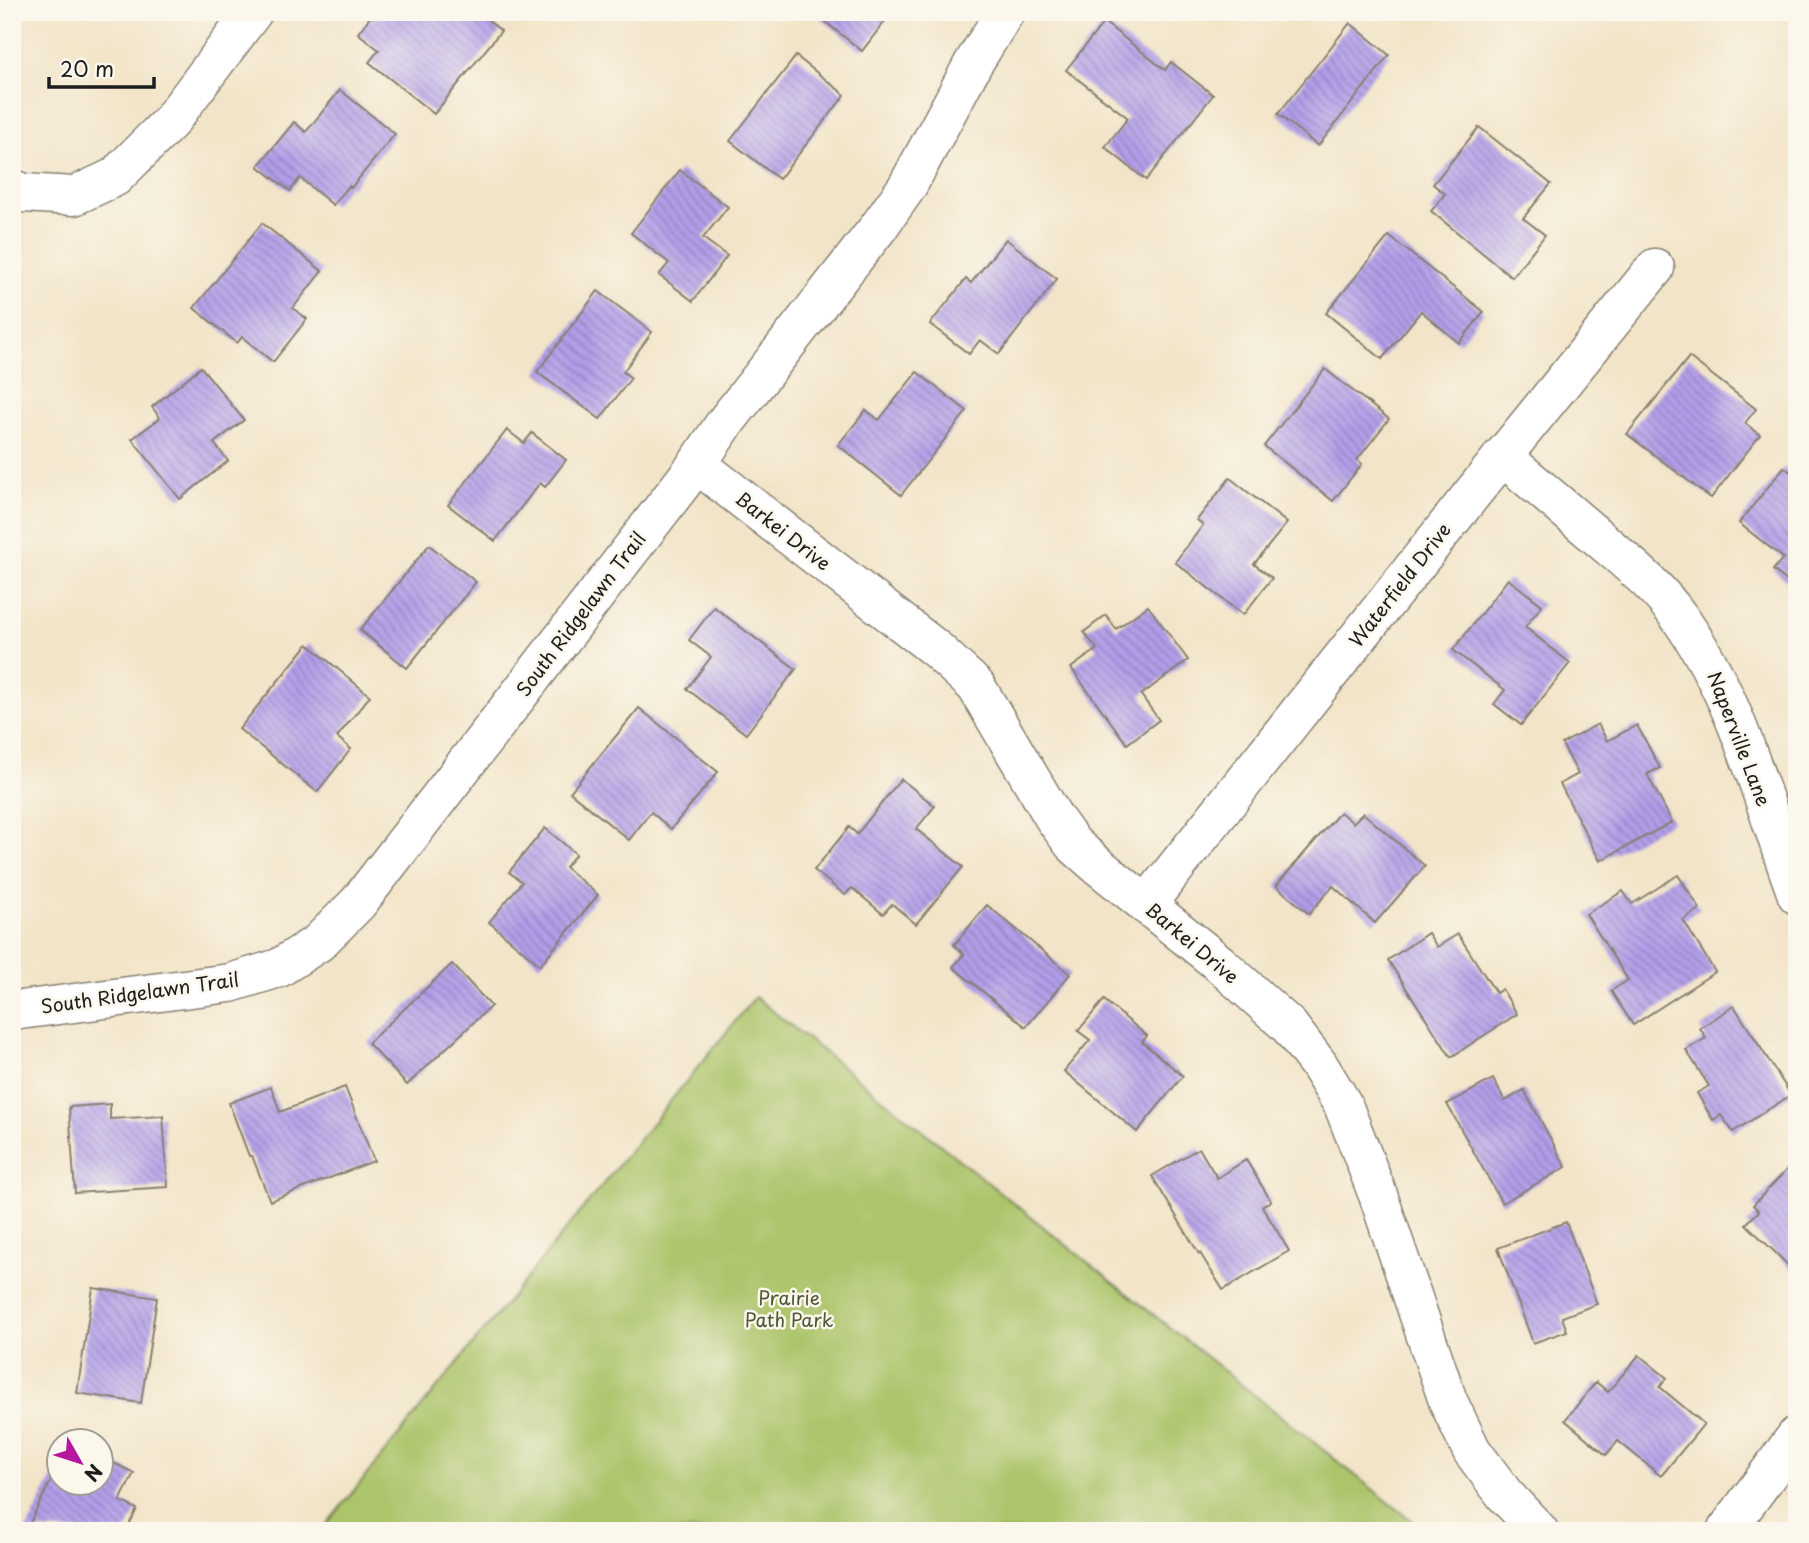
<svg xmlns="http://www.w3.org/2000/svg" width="1809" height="1543" font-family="'Playpen Sans',sans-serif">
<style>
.green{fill:#acc46a;stroke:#647043;stroke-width:2}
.building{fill:url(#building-back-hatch)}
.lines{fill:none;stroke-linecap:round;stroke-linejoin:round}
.street-casing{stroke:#878072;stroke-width:41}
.street{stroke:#fff;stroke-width:38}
.labels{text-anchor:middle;stroke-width:5;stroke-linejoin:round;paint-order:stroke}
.street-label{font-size:19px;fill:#1c1c1c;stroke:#fbf7ec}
.park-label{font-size:19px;fill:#4e5737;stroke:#fbf7ec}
</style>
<defs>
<pattern id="building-back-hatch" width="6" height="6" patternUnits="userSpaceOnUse" patternTransform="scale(1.75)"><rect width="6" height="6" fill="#b29ee9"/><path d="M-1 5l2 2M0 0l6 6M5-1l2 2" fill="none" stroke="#9080bc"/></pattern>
</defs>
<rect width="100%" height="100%" fill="#fbf7ec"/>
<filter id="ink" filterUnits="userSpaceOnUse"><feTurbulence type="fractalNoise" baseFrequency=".0143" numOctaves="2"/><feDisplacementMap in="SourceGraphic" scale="14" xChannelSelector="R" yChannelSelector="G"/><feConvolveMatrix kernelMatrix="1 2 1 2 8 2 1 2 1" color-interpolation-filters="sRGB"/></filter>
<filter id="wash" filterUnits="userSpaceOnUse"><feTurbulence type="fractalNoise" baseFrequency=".00686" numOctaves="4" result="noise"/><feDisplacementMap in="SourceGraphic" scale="28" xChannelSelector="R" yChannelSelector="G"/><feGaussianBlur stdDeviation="1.57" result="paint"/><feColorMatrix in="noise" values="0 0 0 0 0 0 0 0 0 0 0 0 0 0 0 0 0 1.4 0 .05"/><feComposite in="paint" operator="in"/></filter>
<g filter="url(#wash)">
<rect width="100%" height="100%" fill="#f2e4c8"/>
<polygon class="green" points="755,997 1425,1531 321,1531"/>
<g id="blocks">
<g class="building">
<polygon points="374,12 478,12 501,31 434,114 369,62 379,50 358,33"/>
<polygon points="813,12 892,12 862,51"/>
<polygon points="1104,22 1165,70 1171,62 1213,95 1146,180 1105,147 1128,118 1066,70"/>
<polygon points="1350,23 1389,55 1318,146 1278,114"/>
<polygon points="796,56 845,95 779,179 730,141"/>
<polygon points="340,90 395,134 351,188 349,186 333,205 300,178 290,191 258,166 294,122 306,132"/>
<polygon points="1479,127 1551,184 1523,218 1545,235 1512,277 1431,211 1445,194 1433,184"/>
<polygon points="680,170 728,207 703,238 727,256 693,301 659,275 669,263 631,233"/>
<polygon points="262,223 322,271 293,308 307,319 273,362 242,337 237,343 194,308"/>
<polygon points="1389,236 1484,312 1459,343 1421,311 1382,359 1326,313"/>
<polygon points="1006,239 1057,279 999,354 980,340 969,354 930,324 966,279 971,283"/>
<polygon points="598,291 652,332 623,372 631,378 600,419 537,372"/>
<polygon points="1689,357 1756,409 1745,423 1760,435 1711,498 1627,434"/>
<polygon points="201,367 244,420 214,443 228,461 180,499 132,439 160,418 152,407"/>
<polygon points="1325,369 1389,419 1357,460 1362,464 1333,501 1264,446"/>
<polygon points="917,372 967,411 901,495 838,445 866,410 879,420"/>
<polygon points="507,430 524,443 532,433 566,460 545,487 540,483 495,541 448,505"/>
<polygon points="1784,467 1797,477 1797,589 1773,570 1783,558 1739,523"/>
<polygon points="1230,478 1287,523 1254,564 1272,578 1243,615 1175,562 1203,525 1197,520"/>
<polygon points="429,545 476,582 407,668 360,630"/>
<polygon points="1508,579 1542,605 1525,627 1570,663 1521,725 1494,704 1505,690 1453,650"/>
<polygon points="1148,606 1188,660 1141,695 1159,720 1127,744 1071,668 1097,649 1084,632 1106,615 1116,629"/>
<polygon points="714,607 796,669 746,734 687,689 711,657 689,640"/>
<polygon points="308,644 370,696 337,737 351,749 317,792 239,729"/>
<polygon points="639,708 718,772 671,829 651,812 629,840 570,792"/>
<polygon points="1598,724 1607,741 1637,725 1660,768 1647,774 1672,822 1600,861 1560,784 1578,774 1562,744"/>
<polygon points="901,779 935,806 916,829 963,867 916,924 892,904 883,914 852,888 845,895 814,870 849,827 857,834"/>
<polygon points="1340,812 1353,823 1363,813 1425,866 1375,923 1333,886 1309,914 1276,886"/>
<polygon points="545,828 576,854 565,867 598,895 540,965 489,922 522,882 509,872"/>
<polygon points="1678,875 1700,909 1683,920 1715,972 1633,1025 1611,991 1628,980 1586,914 1623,891 1632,904"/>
<polygon points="987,905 1070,974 1026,1027 953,967 964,954 954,945"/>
<polygon points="1428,933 1437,947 1458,934 1496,993 1502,989 1517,1014 1451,1057 1388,960"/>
<polygon points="452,964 491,1006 407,1085 368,1043"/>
<polygon points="1104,1000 1147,1036 1142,1042 1183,1076 1137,1132 1064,1071 1090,1040 1078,1031"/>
<polygon points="1734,1006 1791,1095 1733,1132 1721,1115 1713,1120 1697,1093 1709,1086 1686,1050 1706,1038 1700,1028"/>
<polygon points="1493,1079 1505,1101 1524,1090 1566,1167 1502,1203 1447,1104"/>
<polygon points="271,1087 280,1112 345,1087 374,1161 270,1201 252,1156 249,1156 229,1103"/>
<polygon points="110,1104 110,1119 163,1116 168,1187 75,1193 69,1107"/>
<polygon points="1199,1148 1217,1178 1246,1160 1271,1201 1262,1206 1289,1251 1223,1290 1200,1253 1199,1254 1152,1176"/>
<polygon points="1797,1159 1797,1264 1792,1269 1746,1224 1759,1211 1753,1205"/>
<polygon points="1566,1222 1597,1304 1562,1317 1567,1331 1533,1343 1498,1248"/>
<polygon points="93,1288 157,1298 141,1403 77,1393"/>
<polygon points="1639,1355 1667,1378 1660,1387 1704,1424 1661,1476 1618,1441 1606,1455 1565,1420 1596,1382 1608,1392"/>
<polygon points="102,1457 134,1473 120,1501 137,1509 126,1531 26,1531 60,1462 60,1484 102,1484"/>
</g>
</g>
</g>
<g filter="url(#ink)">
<use href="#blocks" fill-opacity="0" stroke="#878072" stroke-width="2"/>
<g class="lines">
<defs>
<g id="street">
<polyline points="12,188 23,193 74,196 115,177 170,122 253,12"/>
<path d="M1502 456C1535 484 1567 511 1600 539 1628 563 1657 586 1679 617 1739 700 1762 801 1797 895"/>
<polyline points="697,464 936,649 976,686 1054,818 1073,844 1097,865 1220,964 1289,1026 1318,1064 1343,1105 1378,1195 1448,1401 1472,1451 1505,1495 1539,1531"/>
<polyline points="1146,905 1472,494 1655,268"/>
<polyline points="12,1011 230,983 279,968 318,943 358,903 697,464 725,423 878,228 907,187 973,64 1005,12"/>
<polyline points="1726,1531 1797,1435"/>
</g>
</defs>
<use href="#street" class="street-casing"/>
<use href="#street" class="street"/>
</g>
</g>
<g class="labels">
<g class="street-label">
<text transform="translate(783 531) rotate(38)" y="7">Barkei Drive</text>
<text transform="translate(1400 585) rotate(-52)" y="7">Waterfield Drive</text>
<text transform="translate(581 614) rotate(-53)" y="7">South Ridgelawn Trail</text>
<text transform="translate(1739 739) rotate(69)" y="7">Naperville Lane</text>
<text transform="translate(1192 943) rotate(40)" y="7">Barkei Drive</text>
<text transform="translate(140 993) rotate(-8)" y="7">South Ridgelawn Trail</text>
</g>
<g class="park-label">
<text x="789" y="1305">Prairie<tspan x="789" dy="22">Path Park</tspan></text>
</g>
</g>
<rect width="1809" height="1543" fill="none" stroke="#fbf7ec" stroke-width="42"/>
<g transform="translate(80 1462) rotate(129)"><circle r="33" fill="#fbf7ec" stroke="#a29f99" stroke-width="2"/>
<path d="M0-5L12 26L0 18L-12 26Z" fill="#b5179e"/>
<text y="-10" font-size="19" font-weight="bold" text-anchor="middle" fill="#1c1c1c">N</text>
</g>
<path d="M49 77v10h105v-10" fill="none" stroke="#1c1c1c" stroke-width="3.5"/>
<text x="60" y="77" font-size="21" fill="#1c1c1c" stroke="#fbf7ec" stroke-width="5" paint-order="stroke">20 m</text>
</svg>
